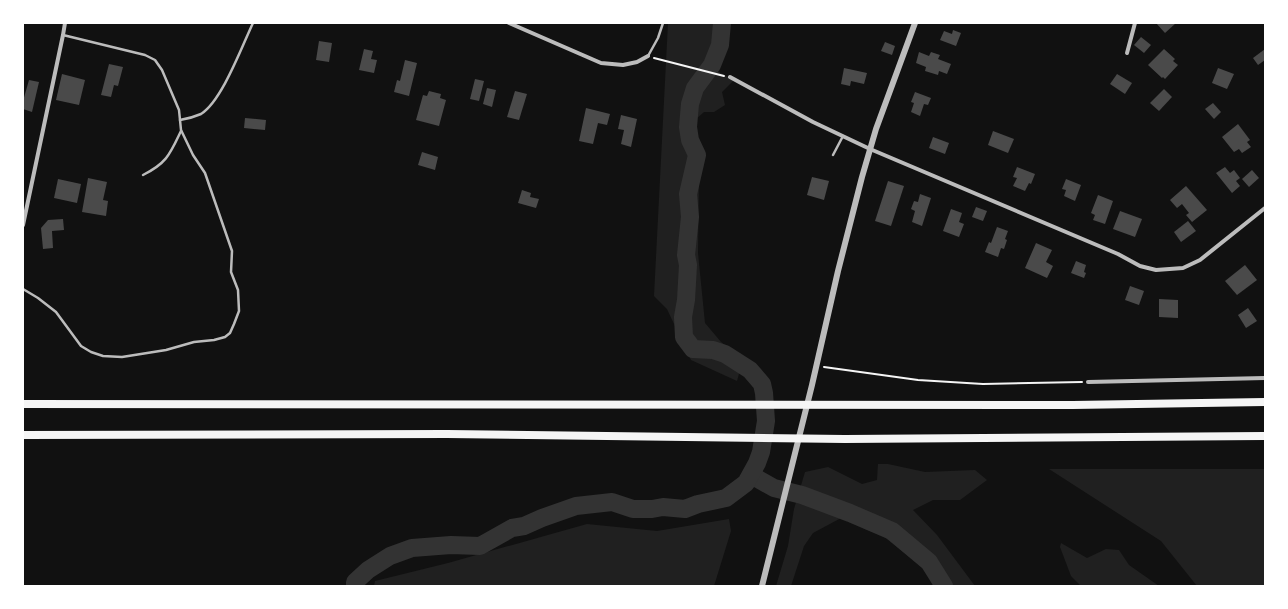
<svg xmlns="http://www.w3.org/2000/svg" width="1288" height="609" font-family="'Sofia Sans Condensed',sans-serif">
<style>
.green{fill:#202020}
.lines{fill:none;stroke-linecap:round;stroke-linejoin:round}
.river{stroke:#333;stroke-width:18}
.building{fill:#4a4a4a}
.path{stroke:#f5f5f5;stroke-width:2}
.service{stroke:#bcbcbc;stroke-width:2.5}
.minor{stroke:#bcbcbc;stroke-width:4}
.tertiary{stroke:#bcbcbc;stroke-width:6}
.trunk{stroke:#f5f5f5;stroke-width:8}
</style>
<rect width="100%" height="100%" fill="#111"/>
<g class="green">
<polygon points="668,23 725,23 717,71 734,80 722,92 725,105 714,112 704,112 696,119 699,176 698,253 705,323 721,342 743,359 737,381 691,360 667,309 654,296"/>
<polygon points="878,464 888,464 925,472 975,470 987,480 960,500 933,500 913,510 937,535 975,586 933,586 927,572 917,563 883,536 865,529 853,522 841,518 813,533 804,546 791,586 776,586 788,546 794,509 805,472 828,467 862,484 877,480"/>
<polygon points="1049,469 1265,469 1265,586 1197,586 1161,541"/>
<polygon points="729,519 731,531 714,586 374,586 375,581 448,563 587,524 657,531"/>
<polygon points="1061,543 1087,558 1106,549 1119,550 1129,565 1159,586 1081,586 1071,576 1060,547"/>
</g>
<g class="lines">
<g class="river">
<polyline points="751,475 774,488 802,495 850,513 892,531 929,562 944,586"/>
<polyline points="355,586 355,582 368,570 390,556 412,548 451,545 480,546 512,528 524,526 542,518 576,506 612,502 633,509 652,509 663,507 685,509 698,504 726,498 746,483 757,463 761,452 766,421 764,393 762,384 750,370 725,354 713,350 693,349 684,337 683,317 686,300 688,265 686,255 690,217 688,194 697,155 690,140 688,127 690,104 695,88 712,65 720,45 722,23"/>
</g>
</g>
<g class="building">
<polygon points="1156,23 1176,23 1165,33"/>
<polygon points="953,30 961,33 956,46 940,40 944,31 952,34"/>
<polygon points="1141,37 1151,45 1144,53 1134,45"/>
<polygon points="319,41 332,43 329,62 316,60"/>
<polygon points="885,42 895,46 892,55 881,51"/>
<polygon points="364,49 373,51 371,59 377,60 374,73 359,70"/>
<polygon points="1164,49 1175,59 1173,61 1178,65 1165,79 1163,77 1162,78 1148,65"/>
<polygon points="1265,49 1265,60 1258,65 1253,58"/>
<polygon points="919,52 929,56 931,52 940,55 938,59 951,64 947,74 939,71 938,75 925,71 926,67 916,63"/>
<polygon points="405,60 417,63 409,96 394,92 397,80 400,81"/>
<polygon points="109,64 123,67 118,86 114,85 111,97 101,95"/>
<polygon points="844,68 867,73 864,84 851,81 850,86 841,84"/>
<polygon points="1218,68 1234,74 1227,89 1212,83"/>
<polygon points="62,74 85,80 79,105 56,100"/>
<polygon points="1117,74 1132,83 1125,94 1110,84"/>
<polygon points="475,79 484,81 479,101 470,99"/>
<polygon points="29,80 39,82 32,112 23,109 23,101"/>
<polygon points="487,88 496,90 492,107 483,104"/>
<polygon points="1164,89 1172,97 1159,111 1150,103"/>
<polygon points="429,91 441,94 440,98 446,100 439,126 416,120 423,95 427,96"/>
<polygon points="515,91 527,94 519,120 507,117"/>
<polygon points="915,92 931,98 928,105 924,104 920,116 911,112 914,103 911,102"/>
<polygon points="1213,103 1221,112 1214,119 1205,109"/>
<polygon points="586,108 610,114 607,125 598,123 593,144 579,141"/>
<polygon points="621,115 637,119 631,147 621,144 624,130 618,129"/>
<polygon points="245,118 266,120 265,130 244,128"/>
<polygon points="1238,124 1250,140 1247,142 1251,147 1242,153 1239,149 1234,152 1222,137"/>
<polygon points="993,131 1014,139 1008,153 988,145"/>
<polygon points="933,137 949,143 945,154 929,148"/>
<polygon points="422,152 438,157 435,170 418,165"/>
<polygon points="1017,167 1035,174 1031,184 1029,183 1025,191 1013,186 1017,178 1013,177"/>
<polygon points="1225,167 1230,173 1234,170 1240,178 1236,181 1240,186 1232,193 1216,173"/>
<polygon points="1252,170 1259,178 1249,187 1242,179"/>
<polygon points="812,177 829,181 824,200 807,195"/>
<polygon points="88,178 107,182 103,200 108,201 106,216 82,212"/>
<polygon points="58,179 81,184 77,203 54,198"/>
<polygon points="1066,179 1081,185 1075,201 1064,196 1066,190 1062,189"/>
<polygon points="888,181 904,186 891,226 875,221"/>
<polygon points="1186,186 1207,210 1192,222 1186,215 1189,213 1182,204 1177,208 1170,200"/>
<polygon points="522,190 531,193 530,197 539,199 536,208 518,203"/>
<polygon points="920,194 931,198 922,226 912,222 915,211 911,209 914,201 918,202"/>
<polygon points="1098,195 1113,201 1105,224 1093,220 1095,215 1091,213"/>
<polygon points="976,207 987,211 983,221 972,217"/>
<polygon points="951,209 962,213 959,222 964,224 959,237 943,231"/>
<polygon points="1120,211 1142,219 1135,237 1113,229"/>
<polygon points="63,219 64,230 52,231 53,248 43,249 41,228 48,220"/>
<polygon points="1188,221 1196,231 1181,242 1174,232"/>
<polygon points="997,227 1008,231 1005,239 1007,240 1004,249 1001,248 998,257 985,252 989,242 991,243"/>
<polygon points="1036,243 1052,250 1046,262 1053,266 1047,278 1025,268"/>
<polygon points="1076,261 1086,265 1084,272 1086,273 1084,278 1071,273"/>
<polygon points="1245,265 1257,280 1237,295 1225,281"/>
<polygon points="1130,286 1144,291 1139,305 1125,300"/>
<polygon points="1159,299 1178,300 1178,318 1159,317"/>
<polygon points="1248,308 1257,321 1246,328 1238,315"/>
</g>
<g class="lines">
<g class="path">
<polyline points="654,58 724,76"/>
<polyline points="824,367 918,380 983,384 1082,382"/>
</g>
<g class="service">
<polyline points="648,56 658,38 663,23"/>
<path d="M180 120C187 119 194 117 201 114 222 101 242 46 253 23"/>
<polyline points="833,155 843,136"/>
<path d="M143 175C167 163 170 154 181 131"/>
<polyline points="23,289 38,298 56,312 81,346 91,352 103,356 122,357 166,350 194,342 214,340 225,337 230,333 234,324 239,311 238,290 231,272 232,251 205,173 193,155 181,130 179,110 162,70 155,60 145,55 63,35"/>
</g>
<g class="minor">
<polyline points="509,23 601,63 623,65 637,62 648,56"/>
<polyline points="1127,53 1135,23"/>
<polyline points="730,77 813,122 870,149 1118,254 1140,266 1156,270 1183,268 1200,260 1265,208"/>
<polyline points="23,225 63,35 65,23"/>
<polyline points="1088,382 1265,378"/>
</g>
<polyline class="tertiary" points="762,586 812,385 838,271 862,177 876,129 915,23"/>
<g class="trunk">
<polyline points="23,404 1073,405 1265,402"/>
<polyline points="23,435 447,434 845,439 1265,436"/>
</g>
</g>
<rect width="1288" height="609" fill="none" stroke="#ffffff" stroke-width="48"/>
</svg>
